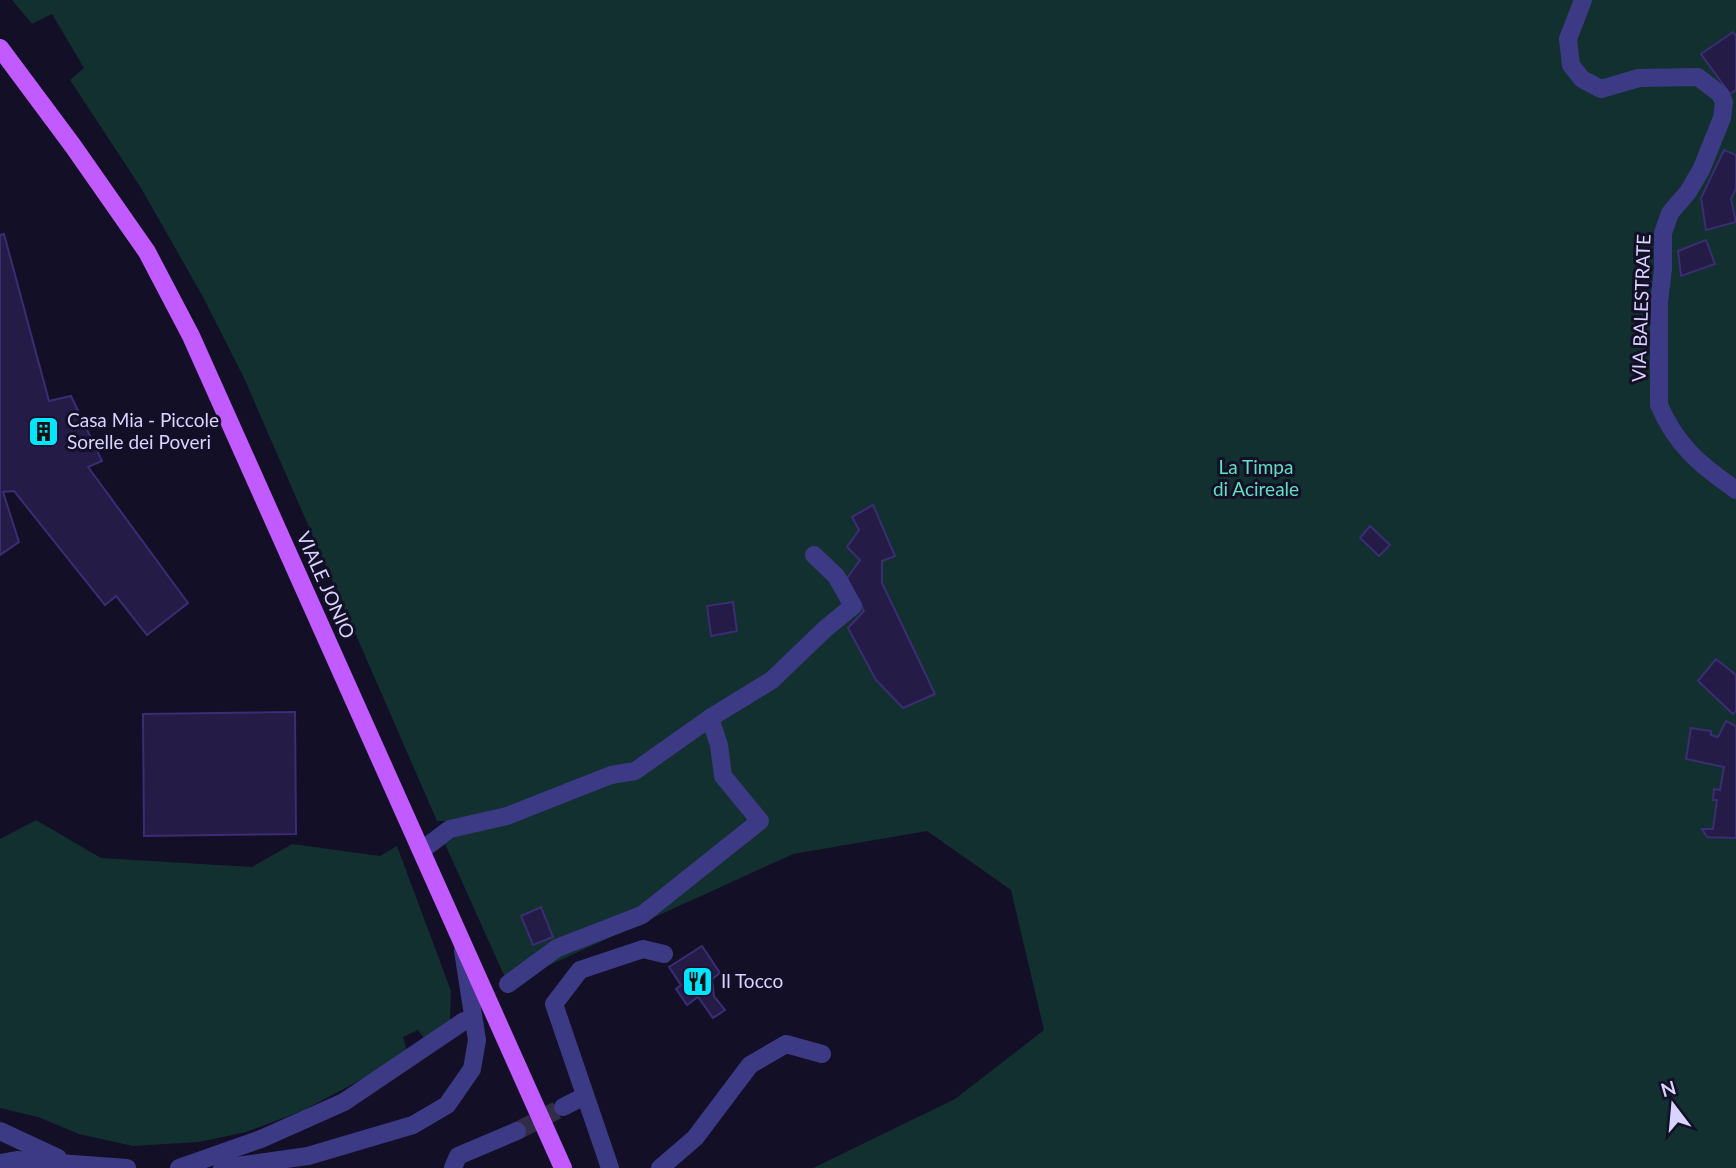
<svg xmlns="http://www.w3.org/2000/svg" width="1736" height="1168" font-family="Lato,sans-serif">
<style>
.green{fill:#12302f}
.building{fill:#241b47;stroke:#3b2d73;stroke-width:2}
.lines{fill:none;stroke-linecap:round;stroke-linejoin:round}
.minor-tunnel{stroke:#312d47;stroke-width:18;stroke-dasharray:18 9;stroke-linecap:butt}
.minor{stroke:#3d3a85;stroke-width:18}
.major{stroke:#c25bff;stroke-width:18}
.labels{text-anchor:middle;stroke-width:6;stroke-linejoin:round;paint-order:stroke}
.street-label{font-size:19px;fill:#d9d4ff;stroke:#130f26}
.poi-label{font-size:19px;fill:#d9d4ff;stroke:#130f26;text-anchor:start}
.park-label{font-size:19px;fill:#5fe0c0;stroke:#130f26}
</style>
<rect width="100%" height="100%" fill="#130f26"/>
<g class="green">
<polygon points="12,0 1736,0 1736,1168 813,1168 955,1099 1044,1030 1011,890 927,831 793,854 508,984 445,844 454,838 447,821 437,821 244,378 203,297 141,188 70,80 84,68 52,14 32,24"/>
<polygon points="36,820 101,858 252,867 292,844 380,856 397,846 451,991 450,1020 426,1041 418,1030 403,1037 408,1055 302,1111 246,1132 199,1142 133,1146 79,1134 38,1117 0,1108 0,839"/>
</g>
<g class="building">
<polygon points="1733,32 1736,36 1736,90 1730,94 1701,54"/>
<polygon points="1724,150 1736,155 1736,188 1731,199 1736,222 1706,230 1701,198"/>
<polygon points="4,234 49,401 71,396 102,461 88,467 188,603 147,635 116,596 105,605 14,491 3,492 19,542 0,555 0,235"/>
<polygon points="1706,240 1715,264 1681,276 1678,251"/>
<polygon points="873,505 895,556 882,561 882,583 935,694 903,708 876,680 848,628 864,611 847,578 860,560 847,547 859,530 852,517"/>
<polygon points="1370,526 1390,545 1379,556 1360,538"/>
<polygon points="733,602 737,631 711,636 707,606"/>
<polygon points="1716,659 1736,675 1736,711 1733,714 1698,681"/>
<polygon points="295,712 296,834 144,836 143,714"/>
<polygon points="1726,721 1736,726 1736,838 1707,837 1702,829 1713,829 1717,800 1713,800 1714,789 1720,790 1724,767 1686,759 1691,728 1711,731 1711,735 1718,737"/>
<polygon points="541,907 553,937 533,945 521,916"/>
<polygon points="702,946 720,973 712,979 714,996 725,1010 713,1018 698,997 687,1005 676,989 681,985 669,967"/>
</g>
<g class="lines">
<polyline class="minor-tunnel" points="517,1131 563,1107"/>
<g class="minor">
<path d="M1583 0 1568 39 1571 65 1582 79 1601 89 1639 78 1698 77 1720 94 1724 102 1722 118 1701 170 1688 192 1670 213 1663 233V269L1659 302V405C1676 445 1700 465 1736 490"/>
<polyline points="422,850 450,829 507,816 611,775 635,771 710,718 772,680 825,629 853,606 836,576 814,555"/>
<polyline points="508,984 557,948 642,915 760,821 723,776 719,745 710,718"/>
<polyline points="563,1107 585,1096"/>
<polyline points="0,1131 58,1158"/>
<polyline points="0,1163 18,1160 127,1168"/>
<polyline points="179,1168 261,1139 344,1102 464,1021"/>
<polyline points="222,1168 308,1156 413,1125 447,1105 472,1069 477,1040 463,951"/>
<polyline points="453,1168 458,1156 517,1131"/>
<polyline points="610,1168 554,1004 580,970 643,949 664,954"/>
<polyline points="660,1168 695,1138 750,1065 786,1044 822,1054"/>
</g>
<polyline class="major" points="0,48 73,146 147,252 191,336 563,1168"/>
</g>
<defs>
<symbol id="building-square" viewBox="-11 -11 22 22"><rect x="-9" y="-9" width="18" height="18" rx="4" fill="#00e5ff" stroke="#130f26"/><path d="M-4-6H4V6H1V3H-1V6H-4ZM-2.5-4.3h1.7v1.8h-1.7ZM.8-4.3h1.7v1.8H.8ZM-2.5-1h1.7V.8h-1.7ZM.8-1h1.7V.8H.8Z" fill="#111"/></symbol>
<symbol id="restaurant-square" viewBox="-11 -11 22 22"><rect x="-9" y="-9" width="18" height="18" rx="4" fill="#00e5ff" stroke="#130f26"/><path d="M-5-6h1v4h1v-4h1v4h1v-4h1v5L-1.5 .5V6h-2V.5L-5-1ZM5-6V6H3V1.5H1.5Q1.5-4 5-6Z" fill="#111"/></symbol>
</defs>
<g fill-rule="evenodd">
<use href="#building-square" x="26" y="414" width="35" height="35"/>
<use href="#restaurant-square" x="680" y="964" width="35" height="35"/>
</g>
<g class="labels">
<g class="street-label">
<text transform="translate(1641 308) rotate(-88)" y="7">VIA BALESTRATE</text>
<text transform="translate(326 585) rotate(66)" y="7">VIALE JONIO</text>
</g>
<g class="poi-label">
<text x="67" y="427">Casa Mia - Piccole<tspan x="67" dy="22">Sorelle dei Poveri</tspan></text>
<text x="721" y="988">Il Tocco</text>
</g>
<g class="park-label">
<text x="1256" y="474">La Timpa<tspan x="1256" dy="22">di Acireale</tspan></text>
</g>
</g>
<g transform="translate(1673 1105) rotate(344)" stroke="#130f26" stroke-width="5" paint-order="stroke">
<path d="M0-5L12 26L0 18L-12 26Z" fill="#d9d4ff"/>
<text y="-10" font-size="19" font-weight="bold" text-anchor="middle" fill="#d9d4ff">N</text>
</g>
</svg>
